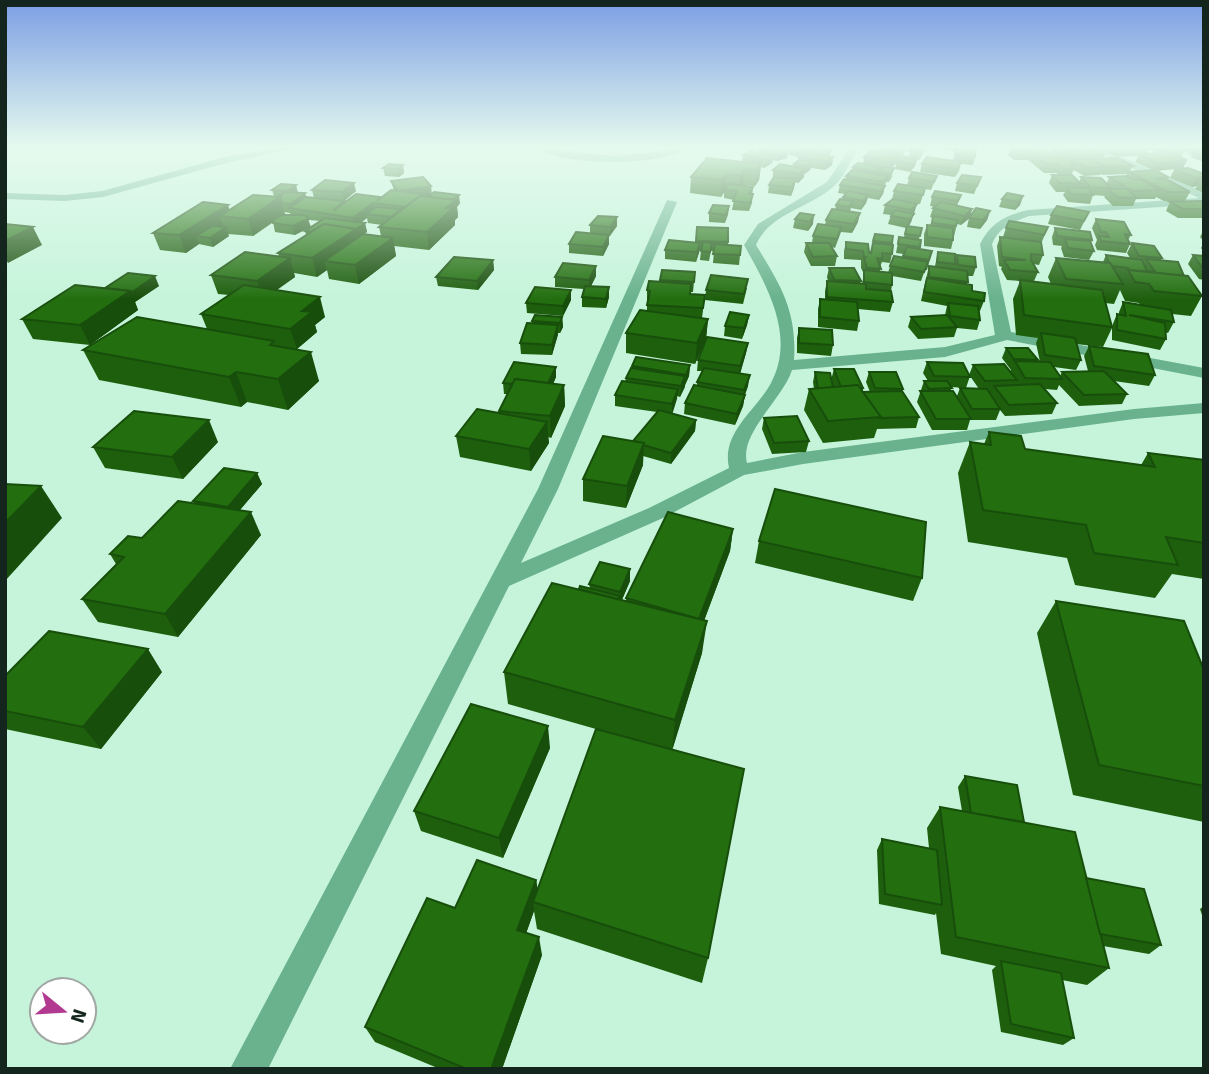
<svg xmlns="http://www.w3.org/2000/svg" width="1209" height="1074" font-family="Signika,sans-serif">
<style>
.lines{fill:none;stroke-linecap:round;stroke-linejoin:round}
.minor{fill:#69b28d;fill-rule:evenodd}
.wall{fill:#1e5f0e;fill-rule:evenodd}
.shaded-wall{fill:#184e0b}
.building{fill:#236f10;stroke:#184e0b;stroke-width:2}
</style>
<rect width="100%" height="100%" fill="#c5f4da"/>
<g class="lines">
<g class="minor">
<polygon points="275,148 298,148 226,163 103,197 65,201 5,199 5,193 65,195 102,191 225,157"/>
<path d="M537 148 613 156 689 148C659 166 567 167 537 148Z"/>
<path d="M1087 148H1101L1204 192V204L1029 216C1013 222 999 227 992 244L1011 332 1204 368V378L1007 340 945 357 792 370C783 399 739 433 747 463L803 452 1134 409 1204 403V413L1134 419 803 464 744 475 663 518 509 586 268 1069H230L538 489 667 200 677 202 558 489 521 563 649 508 729 468C721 432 756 411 771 383 796 336 767 286 744 245L758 224 827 182 849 149 857 151C849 163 844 178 833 187 809 208 769 214 756 245 781 286 797 311 794 360L945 347 995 335 980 244C990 223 1006 215 1028 210L1199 198Z"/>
</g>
</g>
<g class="wall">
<polygon points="758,148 783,148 787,158 777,161 773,160 772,163 764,168 761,167 759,180 755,186 742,185 753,187 752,203 749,211 732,210 734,200 724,198 724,192 721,197 690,193 691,177 742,161 743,155 757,152"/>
<polygon points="790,148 833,148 829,156 833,157 832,165 825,170 811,168 810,170 804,174 804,177 798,183 795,182 794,188 791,196 768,193 769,185 773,178 773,170 793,167 794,164 798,161 799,157 789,155"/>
<polygon points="882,148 905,148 903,156 908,157 910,152 907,152 908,148 926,148 919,160 917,159 915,166 910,172 895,169 896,163 891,168 892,177 889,182 886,182 883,194 879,200 868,198 866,203 861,210 851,208 850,212 858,222 852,233 841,232 835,248 832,247 837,256 835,266 811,266 804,252 806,243 812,243 813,236 825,225 826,220 835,210 836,205 842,200 845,194 838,193 840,185 846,180 846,176 852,170 853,167 863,164 864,157 880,151"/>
<polygon points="946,148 970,148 975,157 973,165 961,164 959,171 955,177 920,172 922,164 953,161 955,151 945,150"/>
<path d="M1010 148H1044L1050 153H1054L1048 148H1084V150L1105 154 1103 158 1133 166 1130 171 1153 170 1135 162 1138 156 1116 157 1102 150V148H1204V162L1191 157 1192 155 1184 151 1182 156H1176L1187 160 1183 168 1155 171 1168 177 1167 179 1190 192 1185 201H1164L1156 197 1155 199H1136L1133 206H1113L1104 197 1105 196 1093 195 1090 204 1068 202 1063 195 1065 192H1056L1049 183 1052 175H1057V173H1044L1027 159V160H1014L1008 155ZM1149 149 1157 153 1147 154ZM1074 170 1084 176 1100 175 1101 174 1103 175 1127 174 1126 176 1109 177 1107 183 1081 177 1079 183 1071 175Z"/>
<polygon points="403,165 404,173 399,177 385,176 383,168"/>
<polygon points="1174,170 1204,174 1204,193 1195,189 1197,186 1192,187 1170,178"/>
<polygon points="937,176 931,190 925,189 920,204 909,202 917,204 911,222 909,226 922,228 919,239 921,240 920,249 932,251 927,270 925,270 921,281 892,276 892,285 891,291 893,302 890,312 858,309 859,321 857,331 818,327 818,309 820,299 825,299 825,291 827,281 828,281 827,277 829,268 861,281 860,284 862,284 864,274 861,268 861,260 844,259 844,251 846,242 871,253 875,234 893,236 892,245 892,254 890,263 882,262 880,267 880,272 888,273 890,266 903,258 904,254 896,253 899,237 904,237 906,228 888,224 891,215 883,214 885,205 892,199 894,191 907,186 909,178"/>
<polygon points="981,177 974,194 955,191 957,183"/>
<path d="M391 181 460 203 457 207 458 217 455 220V225L429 250 394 246 396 256 359 284 329 279 327 270 317 277 294 273 295 277 276 290 325 317 315 325 317 332 297 349 319 381 288 410 247 402 241 407 99 380 83 350 207 329 201 314 229 295 218 294 211 275 279 257 278 253 306 235 305 231 320 221 309 220 295 235 275 232 273 222 253 236 228 234 229 236 213 247 199 244 186 253 160 250 153 233 274 196 272 190 305 193 306 197 314 198 312 190 356 191 344 201V202L380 198 394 191ZM284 212 290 213 291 215H283L285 214ZM367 218 368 223 382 225 379 227 381 236 364 234 367 232 365 223 361 222Z"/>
<polygon points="961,195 957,206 970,217 990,211 987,220 980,229 967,227 969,218 961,225 957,224 951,249 924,246 924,234 927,225 930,225 933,218 930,217 933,208 935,207 930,206 932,197"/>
<polygon points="1023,196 1020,205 1015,210 999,207 1002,199"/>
<polygon points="1170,202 1204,203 1204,218 1178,218 1166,211"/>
<polygon points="729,206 728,215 725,223 709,222 709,213"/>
<polygon points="1089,212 1080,230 1048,224 1051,215"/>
<polygon points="800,213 813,224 808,231 793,228 795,219"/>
<polygon points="617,217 617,226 609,236 609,244 603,256 569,253 569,244 590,233 590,225"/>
<polygon points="1096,219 1131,235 1128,240 1130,244 1126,253 1097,250 1095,245 1097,240 1092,228"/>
<polygon points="697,227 728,228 728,245 741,246 739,265 713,263 714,251 711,251 709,261 700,260 701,250 700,250 696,262 665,259 665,250 696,243"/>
<path d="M1048 227 1041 244 1043 255 1039 265 1033 264 1038 272 1034 281 1051 284 1048 277 1056 258 1103 262 1106 255 1130 258 1127 253 1132 243 1162 258 1161 260 1184 276 1202 296 1191 316 1172 314 1174 322 1168 333 1165 332 1166 339 1160 350 1112 340V328L1103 347 1076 344 1081 360 1076 370 1054 367 1060 376 1062 372 1088 371 1084 356 1089 346 1155 375 1149 386 1114 381 1127 394 1122 404 1079 406 1059 385 1057 390 1045 389 1057 403 1052 414 1005 416 1000 410 996 420H970L967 430H932L917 402 924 381H928L923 373 927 362 969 375 973 365 1010 372 1011 370 1002 358 1006 348 1038 360 1037 362H1040L1036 343 1038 338 1016 335 1013 299 1020 281 1007 280 1001 269 1002 267 999 266 997 246 1000 237 1018 240 1003 237 1006 228ZM1120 290 1125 301 1139 303 1140 305 1123 302 1119 312V314H1117L1112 326 1105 303 1114 304ZM970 376 979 389 960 388 957 396 950 391 952 388 951 387 966 388Z"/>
<polygon points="1055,228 1092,240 1091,243 1094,251 1089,260 1064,257 1061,248 1062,246 1053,245 1052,237"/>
<polygon points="1204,229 1204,252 1201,248 1204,242 1200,237"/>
<polygon points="938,252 955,260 957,255 976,267 973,276 968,276 967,284 972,291 984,301 980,311 979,311 980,320 977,330 957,328 954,337 918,339 908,327 911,317 945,315 947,306 921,301 929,266 935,266"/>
<polygon points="1193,255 1204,256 1204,280 1199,279 1188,264"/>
<polygon points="493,260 494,270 478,290 438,286 436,277"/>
<polygon points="596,266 596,276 591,286 609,297 606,308 582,307 582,297 584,289 555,287 555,277"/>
<polygon points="662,270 695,272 693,292 691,292 690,294 705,295 702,318 708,319 706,339 695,364 626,353 626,333 647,311 647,290 660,282"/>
<polygon points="159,286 135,302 138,310 90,345 33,339 22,319 105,288"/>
<polygon points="747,288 743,304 705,300 706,290"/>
<polygon points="571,300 563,316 527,313 526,303"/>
<polygon points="749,315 747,325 742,339 724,336 725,326"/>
<polygon points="562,317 563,327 560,333 558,333 552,355 521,354 520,343 532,323 532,321"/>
<polygon points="799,328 833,345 831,356 797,353 797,338"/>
<polygon points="748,343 746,353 740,374 748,386 745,395 743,406 735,425 684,414 685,403 697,386 697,382 702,371 697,371 698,360"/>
<polygon points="690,365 689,376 680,397 677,396 672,413 696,420 695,431 671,464 643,456 643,465 626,508 583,501 583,479 633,441 657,412 615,406 615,395 625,381 626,378 632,366"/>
<polygon points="834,369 863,388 863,392 870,392 866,382 869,372 903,389 902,391 919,417 916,428 877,429 874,438 823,443 804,410 809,389 814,389 813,382 815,372 831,380"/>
<polygon points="556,377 553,384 564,385 565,406 551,438 548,437 549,443 531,471 460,457 456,436 499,413 499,411 507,394 504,394 503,383"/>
<polygon points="764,418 809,441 806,452 772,454 762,429"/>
<polygon points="989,432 1025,449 1141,465 1148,453 1204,460 1204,579 1172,574 1155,598 1075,585 1067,558 968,542 958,473 970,442 984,444"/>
<polygon points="218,442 183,479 105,468 93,447"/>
<polygon points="257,473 262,484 240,510 261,535 178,637 98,622 82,599 116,564 110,554 142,538 194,503 193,501"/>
<polygon points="733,529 730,551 704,621 702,653 672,750 708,958 702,983 537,929 534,911 526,933 542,955 502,1069 440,1069 375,1042 365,1027 455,908 536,880 538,890 603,731 508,704 504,672 579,589 590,588 589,584 630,569 630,581 622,600 626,601 626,598"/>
<polygon points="759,541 922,578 913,601 755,563"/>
<polygon points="1056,601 1204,670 1204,822 1073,795 1037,633"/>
<polygon points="162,672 101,749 5,729 5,676"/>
<polygon points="550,748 503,858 421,831 414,811"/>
<polygon points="965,776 1024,822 1161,945 1149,954 1103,946 1109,968 1087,985 1062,980 1074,1038 1063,1045 1001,1032 992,970 996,966 941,954 936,913 935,915 879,904 877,850 882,839 929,848 927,828 940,807 962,811 958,787"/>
<polygon points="1204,906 1204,921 1200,909"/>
</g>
<g class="shaded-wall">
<polygon points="828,148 833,148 831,151 830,155 821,161 822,153"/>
<polygon points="923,148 926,148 925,150 919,160 921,152"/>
<polygon points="789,150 787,158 777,161 778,154"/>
<polygon points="899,155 896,163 889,170 891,162"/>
<polygon points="773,156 772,163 764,168 765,160"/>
<polygon points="833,157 832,165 825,170 826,162"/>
<polygon points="917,159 915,166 910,172 912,164"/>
<polygon points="1187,160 1183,168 1154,171 1158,163"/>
<polygon points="812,162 810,170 805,174 807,166"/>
<polygon points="761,164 759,180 755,186 757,170"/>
<polygon points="403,165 404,173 399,177 398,169"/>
<polygon points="745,169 743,185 738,192 740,176"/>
<polygon points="805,169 804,177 798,183 799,174"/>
<polygon points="727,174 725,191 721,197 722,180"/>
<polygon points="1204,177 1204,182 1200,180 1197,186 1192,187 1196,178"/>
<polygon points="796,179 794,188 791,196 792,187"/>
<polygon points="354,183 356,191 344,201 342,192"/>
<polygon points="296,185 298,193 290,200 288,191"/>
<polygon points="431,186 432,195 424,196 421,204 398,191"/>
<polygon points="885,186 883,194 879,200 881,191"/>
<polygon points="305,193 307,202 292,209 291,204"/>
<polygon points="459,195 460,203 457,207 458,217 455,220 455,225 429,250 427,232 446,206"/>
<polygon points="868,195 866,203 861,210 863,201"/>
<polygon points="1023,196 1020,205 1015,210 1018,202"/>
<polygon points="280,197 285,214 253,236 248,219"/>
<polygon points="373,203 375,212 366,214 367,218 355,227 353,218"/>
<polygon points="917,204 911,222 907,228 911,210"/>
<polygon points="228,205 232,217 220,216 224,228 196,236 199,244 186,253 179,235"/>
<polygon points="972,209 970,218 961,225 964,216"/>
<polygon points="990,211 987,220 980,229 983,220"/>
<polygon points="860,213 858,222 852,233 854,224"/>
<polygon points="814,215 813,224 808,231 810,222"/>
<polygon points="617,217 617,226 610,236 610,227"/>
<polygon points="308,219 311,227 295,235 292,226"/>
<polygon points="365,223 367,232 324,261 327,270 317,277 312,258"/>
<polygon points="33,227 42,245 8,263 5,258 5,241"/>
<polygon points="226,227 229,236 213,247 210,238"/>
<polygon points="609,235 609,244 603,256 603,247"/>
<polygon points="393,238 396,256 359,284 355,265"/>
<polygon points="700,243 699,252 696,262 697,252"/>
<polygon points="290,258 295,277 263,300 257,281"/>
<polygon points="493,260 494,270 478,290 477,281"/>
<polygon points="596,266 596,276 589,290 589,280"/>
<polygon points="155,276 159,286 135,302 138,310 90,345 80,325 130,291"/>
<polygon points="609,287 609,297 606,308 606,299"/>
<polygon points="571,290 571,300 563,316 563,306"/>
<polygon points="320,297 325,317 315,325 317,332 297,349 290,329 302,311"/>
<polygon points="749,315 747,325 742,339 744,328"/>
<polygon points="562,317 563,327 560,333 560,323"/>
<polygon points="708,319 706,339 695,364 697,343"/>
<polygon points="558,325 558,335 552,355 552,345"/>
<polygon points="748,343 746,353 739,377 740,366"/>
<polygon points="311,352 319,381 288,410 278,379"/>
<polygon points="690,365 689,376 685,385 686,375"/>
<polygon points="556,367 556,377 547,398 546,387"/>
<polygon points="236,372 247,402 241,407 229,377"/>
<polygon points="750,375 748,386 744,396 745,395 743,406 735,425 737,414 742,400 744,390"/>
<polygon points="685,376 685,387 680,397 681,386"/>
<polygon points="564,385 565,406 551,438 550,416"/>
<polygon points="678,389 677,399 672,415 672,404"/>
<polygon points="209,420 218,442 183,479 172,457"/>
<polygon points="696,420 695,431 671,464 671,453"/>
<polygon points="547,422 549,443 531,471 529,449"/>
<polygon points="644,443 643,465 626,508 627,486"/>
<polygon points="257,473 262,484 233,518 228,507"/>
<polygon points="41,486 62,518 5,581 5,523"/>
<polygon points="251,512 261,535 178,637 165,614"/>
<polygon points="733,529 730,551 696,642 699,619"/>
<polygon points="630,569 630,581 620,604 620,592"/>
<polygon points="707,621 702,653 672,751 675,720"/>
<polygon points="148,649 162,672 101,749 83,727"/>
<polygon points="548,726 550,748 503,858 499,838"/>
<polygon points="536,880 539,899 533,902 534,911 521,948 517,930"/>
<polygon points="539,937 542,955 502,1069 491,1069"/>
</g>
<g class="building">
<polygon points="758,148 783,148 789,150 778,154"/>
<polygon points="810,148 830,148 822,153 808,150"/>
<polygon points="882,148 905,148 903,153 881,149"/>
<polygon points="911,148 923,148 921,152 910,150"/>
<polygon points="956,148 976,149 975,157 955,155"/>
<polygon points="1012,148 1025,148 1030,152 1017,152"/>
<polygon points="1027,148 1044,148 1050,153 1061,153 1076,165 1072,165 1074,169 1061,168 1060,165 1047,164"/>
<polygon points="1060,148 1084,148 1084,149 1065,149 1069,155"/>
<polygon points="1117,148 1143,148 1119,149"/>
<polygon points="1198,148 1204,148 1204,153 1195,149"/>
<polygon points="872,150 899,155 891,162 864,157"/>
<polygon points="1095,150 1105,154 1076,156 1068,151"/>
<polygon points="751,151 773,156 765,160 743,155"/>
<polygon points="806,152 833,157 826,162 799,157"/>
<polygon points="1168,152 1187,160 1158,163 1139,155"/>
<polygon points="902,156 917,159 912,164 897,161"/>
<polygon points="927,157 961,162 957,169 922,164"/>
<polygon points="707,158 761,164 757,170 745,169 740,176 727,174 722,180 691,177"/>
<polygon points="1118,158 1133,166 1107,167 1095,162 1104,167 1087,168 1072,159"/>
<polygon points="799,160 812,162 807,166 794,164"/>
<polygon points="858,163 880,167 875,172 853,167"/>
<polygon points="389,164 403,165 398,169 383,168"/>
<polygon points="780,164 805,169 799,174 773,170"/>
<polygon points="883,167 894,168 891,174 880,172"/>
<polygon points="1188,168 1204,174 1204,177 1196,178 1174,170"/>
<polygon points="852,170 888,176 883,182 846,176"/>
<polygon points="1155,170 1168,177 1156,179 1166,179 1190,192 1168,192 1129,172"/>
<polygon points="912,172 937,176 934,182 909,178"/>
<polygon points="962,175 981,177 977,186 957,183"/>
<polygon points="1052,175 1072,175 1081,184 1060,183"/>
<polygon points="1126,176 1134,180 1142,180 1159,190 1132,191 1109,177"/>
<polygon points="423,177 431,186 398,191 391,181"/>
<polygon points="774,177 796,179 792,187 769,185"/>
<polygon points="1081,177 1101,178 1111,188 1090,187"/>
<polygon points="844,179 885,186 881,191 840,185"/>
<polygon points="325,180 354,183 342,192 312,190"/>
<polygon points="281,184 296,185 288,191 272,190"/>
<polygon points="729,184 753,187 749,194 753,194 750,203 733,201 737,191 725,190"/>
<polygon points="898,184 925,188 923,195 894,191"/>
<polygon points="1067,187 1088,188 1093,195 1071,194"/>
<polygon points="1108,189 1127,189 1137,198 1117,197"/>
<polygon points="391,190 423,194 405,207 373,203 353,218 289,208 306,197 344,201 333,211 356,194 380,197 377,201"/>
<polygon points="848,191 868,195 863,201 843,197"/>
<polygon points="935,191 961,195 958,201 932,197"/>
<polygon points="285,192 305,193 291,204 282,203 280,197 278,197"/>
<polygon points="434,192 459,195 453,200 429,197"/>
<polygon points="1007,193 1023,196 1018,202 1002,199"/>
<polygon points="253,195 280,197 248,219 220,216"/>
<polygon points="420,196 456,200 446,208 453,208 427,232 379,227"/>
<polygon points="840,199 853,201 849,207 836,205"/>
<polygon points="893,199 917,204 911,210 885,205"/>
<polygon points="1201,201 1204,203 1204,209 1183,209 1170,202"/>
<polygon points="203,202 228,205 179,235 153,233"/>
<polygon points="941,202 972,209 964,216 933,208"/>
<polygon points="713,205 729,206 726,215 709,213"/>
<polygon points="1057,206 1089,212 1084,221 1051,215"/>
<polygon points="376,207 401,209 391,217 366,214"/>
<polygon points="976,208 990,211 983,220 969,218"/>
<polygon points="832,209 860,213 854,224 826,220"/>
<polygon points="895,210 914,214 910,219 891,216"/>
<polygon points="800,213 814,215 810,222 795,219"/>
<polygon points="282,215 305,215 308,219 292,226 273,223 274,219"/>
<polygon points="598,216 617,217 610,227 590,225"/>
<polygon points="933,216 957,220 956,226 932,223"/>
<polygon points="325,218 365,223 356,229 324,224 310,232 305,231"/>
<polygon points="1096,219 1124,222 1131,235 1125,234 1130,244 1101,241 1099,236 1109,237 1106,232 1101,232"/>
<polygon points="1009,221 1048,227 1044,235 1006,228"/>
<polygon points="5,224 33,227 5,241"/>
<polygon points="324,224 356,229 312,258 278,253"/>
<polygon points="818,224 841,227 837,239 813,236"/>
<polygon points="927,225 953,228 953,240 927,237"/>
<polygon points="213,226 226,227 210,238 196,236"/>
<polygon points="907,226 922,228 920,236 905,234"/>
<polygon points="697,227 728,228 728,242 696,241"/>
<polygon points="1055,228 1090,232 1092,240 1057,236"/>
<polygon points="576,232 609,235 603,247 569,244"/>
<polygon points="363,234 393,238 355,265 324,261"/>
<polygon points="875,234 893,236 892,243 873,241"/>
<polygon points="899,237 921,240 920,247 898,244"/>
<polygon points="1000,237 1041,242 1043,255 1031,254 1031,260 1038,272 1010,270 1004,260 1026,260 1002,257"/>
<polygon points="1065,239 1090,241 1094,251 1068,248"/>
<polygon points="669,240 700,243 697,252 665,250"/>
<polygon points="703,242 712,243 710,252 701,251"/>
<polygon points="846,242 868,244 869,252 871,253 873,243 893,245 892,254 882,253 882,259 877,258 881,269 867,268 864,258 867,257 864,257 863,251 846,249"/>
<polygon points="806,243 829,243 837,256 813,257"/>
<polygon points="1132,243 1154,246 1162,258 1139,256"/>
<polygon points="715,244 741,246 740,255 713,254"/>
<polygon points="907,247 932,251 929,260 903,256"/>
<polygon points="245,252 290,258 257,281 211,275"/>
<polygon points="938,252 955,254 955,264 937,262"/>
<polygon points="957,255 975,257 976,267 958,265"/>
<polygon points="1106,255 1142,260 1147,271 1154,272 1129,270 1128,268 1112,266 1110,263 1109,263"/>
<polygon points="1193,255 1204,256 1204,270"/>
<polygon points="894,256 928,262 924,272 890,266"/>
<polygon points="454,257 493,260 477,281 436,277"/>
<polygon points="1056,258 1110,263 1123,284 1066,279"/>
<polygon points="1146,259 1178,262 1184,276 1156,273"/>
<polygon points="563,263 596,266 589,280 555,277"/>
<polygon points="929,266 967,271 968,282 929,277"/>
<polygon points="829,268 854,268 861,281 834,280"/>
<polygon points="662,270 695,272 694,282 660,280"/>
<polygon points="864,270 892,273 892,285 864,282"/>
<polygon points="1128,270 1188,276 1202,296 1154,291 1149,284 1135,282"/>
<polygon points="128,273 155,276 131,293 130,291 105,288"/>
<polygon points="711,275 748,279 744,294 706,290"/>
<polygon points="927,278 972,285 972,291 985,293 984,301 924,292"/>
<polygon points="1020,280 1102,290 1112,327 1024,315"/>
<polygon points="649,281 691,284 690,294 705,295 703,308 647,305 650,291 647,290"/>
<polygon points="827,281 866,284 866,289 891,291 893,302 827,297"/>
<polygon points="75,285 130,291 80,325 22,319"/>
<polygon points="244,285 320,297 302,311 312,312 290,329 201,314"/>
<polygon points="585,286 609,287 606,299 582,297"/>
<polygon points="535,287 571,290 563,306 526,303"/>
<polygon points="820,299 857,302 859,321 820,317"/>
<polygon points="1123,302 1171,310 1174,322 1129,315 1165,323 1166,339 1117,330 1117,314 1126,316"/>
<polygon points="948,303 978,306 980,320 950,316"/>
<polygon points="640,310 708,319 697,343 626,333"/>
<polygon points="730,312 749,315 744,328 725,326"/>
<polygon points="535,315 562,317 560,323 532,321"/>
<polygon points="947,315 957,327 921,329 911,317"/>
<polygon points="137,317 274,341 270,345 311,352 278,379 236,372 229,377 83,350"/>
<polygon points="527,323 558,325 552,345 520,343"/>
<polygon points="799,328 832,330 833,345 799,343"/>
<polygon points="1041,333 1075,338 1081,360 1045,355"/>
<polygon points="707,337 748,343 740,366 698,360"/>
<polygon points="1089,346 1148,354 1155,375 1094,366"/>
<polygon points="1006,348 1028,348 1038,360 1014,359"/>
<polygon points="636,357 690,365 686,375 632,366"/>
<polygon points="1015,361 1050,362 1062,379 1025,378"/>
<polygon points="514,362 556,367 548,383 515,379 513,384 503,383"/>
<polygon points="927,362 963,363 970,377 934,376"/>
<polygon points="1004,364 1017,380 985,381 973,365"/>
<polygon points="631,368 685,376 681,386 626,378"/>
<polygon points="704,368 750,375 744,390 697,382"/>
<polygon points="834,369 854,369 863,388 860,388 858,385 841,387"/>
<polygon points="1104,371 1127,394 1084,395 1062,372"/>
<polygon points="815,372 830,373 833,387 818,389"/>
<polygon points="869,372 896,372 903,389 875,388"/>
<polygon points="515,379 564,385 550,416 499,411"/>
<polygon points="622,381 678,389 672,404 615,395"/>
<polygon points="924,381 947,381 952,388 929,389"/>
<polygon points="1040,384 1057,403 1009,405 994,386"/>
<polygon points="694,385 745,395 737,414 685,403"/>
<polygon points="858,385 881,417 828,421 809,389"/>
<polygon points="960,388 987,389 1000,409 972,409"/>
<polygon points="902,391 919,417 880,418 881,417 863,392"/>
<polygon points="920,391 953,391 971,419 936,419"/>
<polygon points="477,409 547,422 529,449 456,436"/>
<polygon points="659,410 696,420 671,453 643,445 644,443 633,441"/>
<polygon points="134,411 209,420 172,457 93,447"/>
<polygon points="797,416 809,441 774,443 764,418"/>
<polygon points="989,432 1021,436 1025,449 1155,467 1148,453 1204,460 1204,543 1166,537 1178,565 1094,553 1086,525 983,510 970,442 991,445"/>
<polygon points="603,436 644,443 627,486 583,479"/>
<polygon points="224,468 257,473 228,507 193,501"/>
<polygon points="5,484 41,486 5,523"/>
<polygon points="775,489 926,522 922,578 759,541"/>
<polygon points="178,501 251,512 165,614 82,599 124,557 110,554 128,536 142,538"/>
<polygon points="668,512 733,529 699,619 626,598"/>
<polygon points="600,562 630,569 620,592 589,584"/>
<polygon points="552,583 707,621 675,720 504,672"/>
<polygon points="580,586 620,596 618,599 579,589"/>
<polygon points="1056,601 1184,621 1204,670 1204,786 1099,765"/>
<polygon points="49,631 148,649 83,727 5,711 5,676"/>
<polygon points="471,704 548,726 499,838 414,811"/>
<polygon points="596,729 744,769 708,958 533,902"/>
<polygon points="965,776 1017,785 1024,822 971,813"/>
<polygon points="940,807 1075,832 1109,968 956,937"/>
<polygon points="882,839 937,850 942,905 885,894"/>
<polygon points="477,860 536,880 517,930 539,937 491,1069 467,1069 365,1027 427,898 455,908"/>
<polygon points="1086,878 1144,889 1161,945 1100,934"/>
<polygon points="1001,961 1061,973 1074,1038 1011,1024"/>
</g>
<linearGradient id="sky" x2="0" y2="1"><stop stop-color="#7c9ee4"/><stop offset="0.49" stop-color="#e5faee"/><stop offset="1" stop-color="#e5faee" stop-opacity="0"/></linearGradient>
<rect width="1209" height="299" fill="url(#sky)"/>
<rect width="1209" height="1074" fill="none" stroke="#13251c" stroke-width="14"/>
<g transform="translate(63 1011) rotate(108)"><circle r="33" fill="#ffffff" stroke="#a1a8a4" stroke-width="2"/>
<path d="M0-5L12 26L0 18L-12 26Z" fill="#b13a90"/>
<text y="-10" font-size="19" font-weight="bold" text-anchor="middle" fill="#13251c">N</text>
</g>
</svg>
